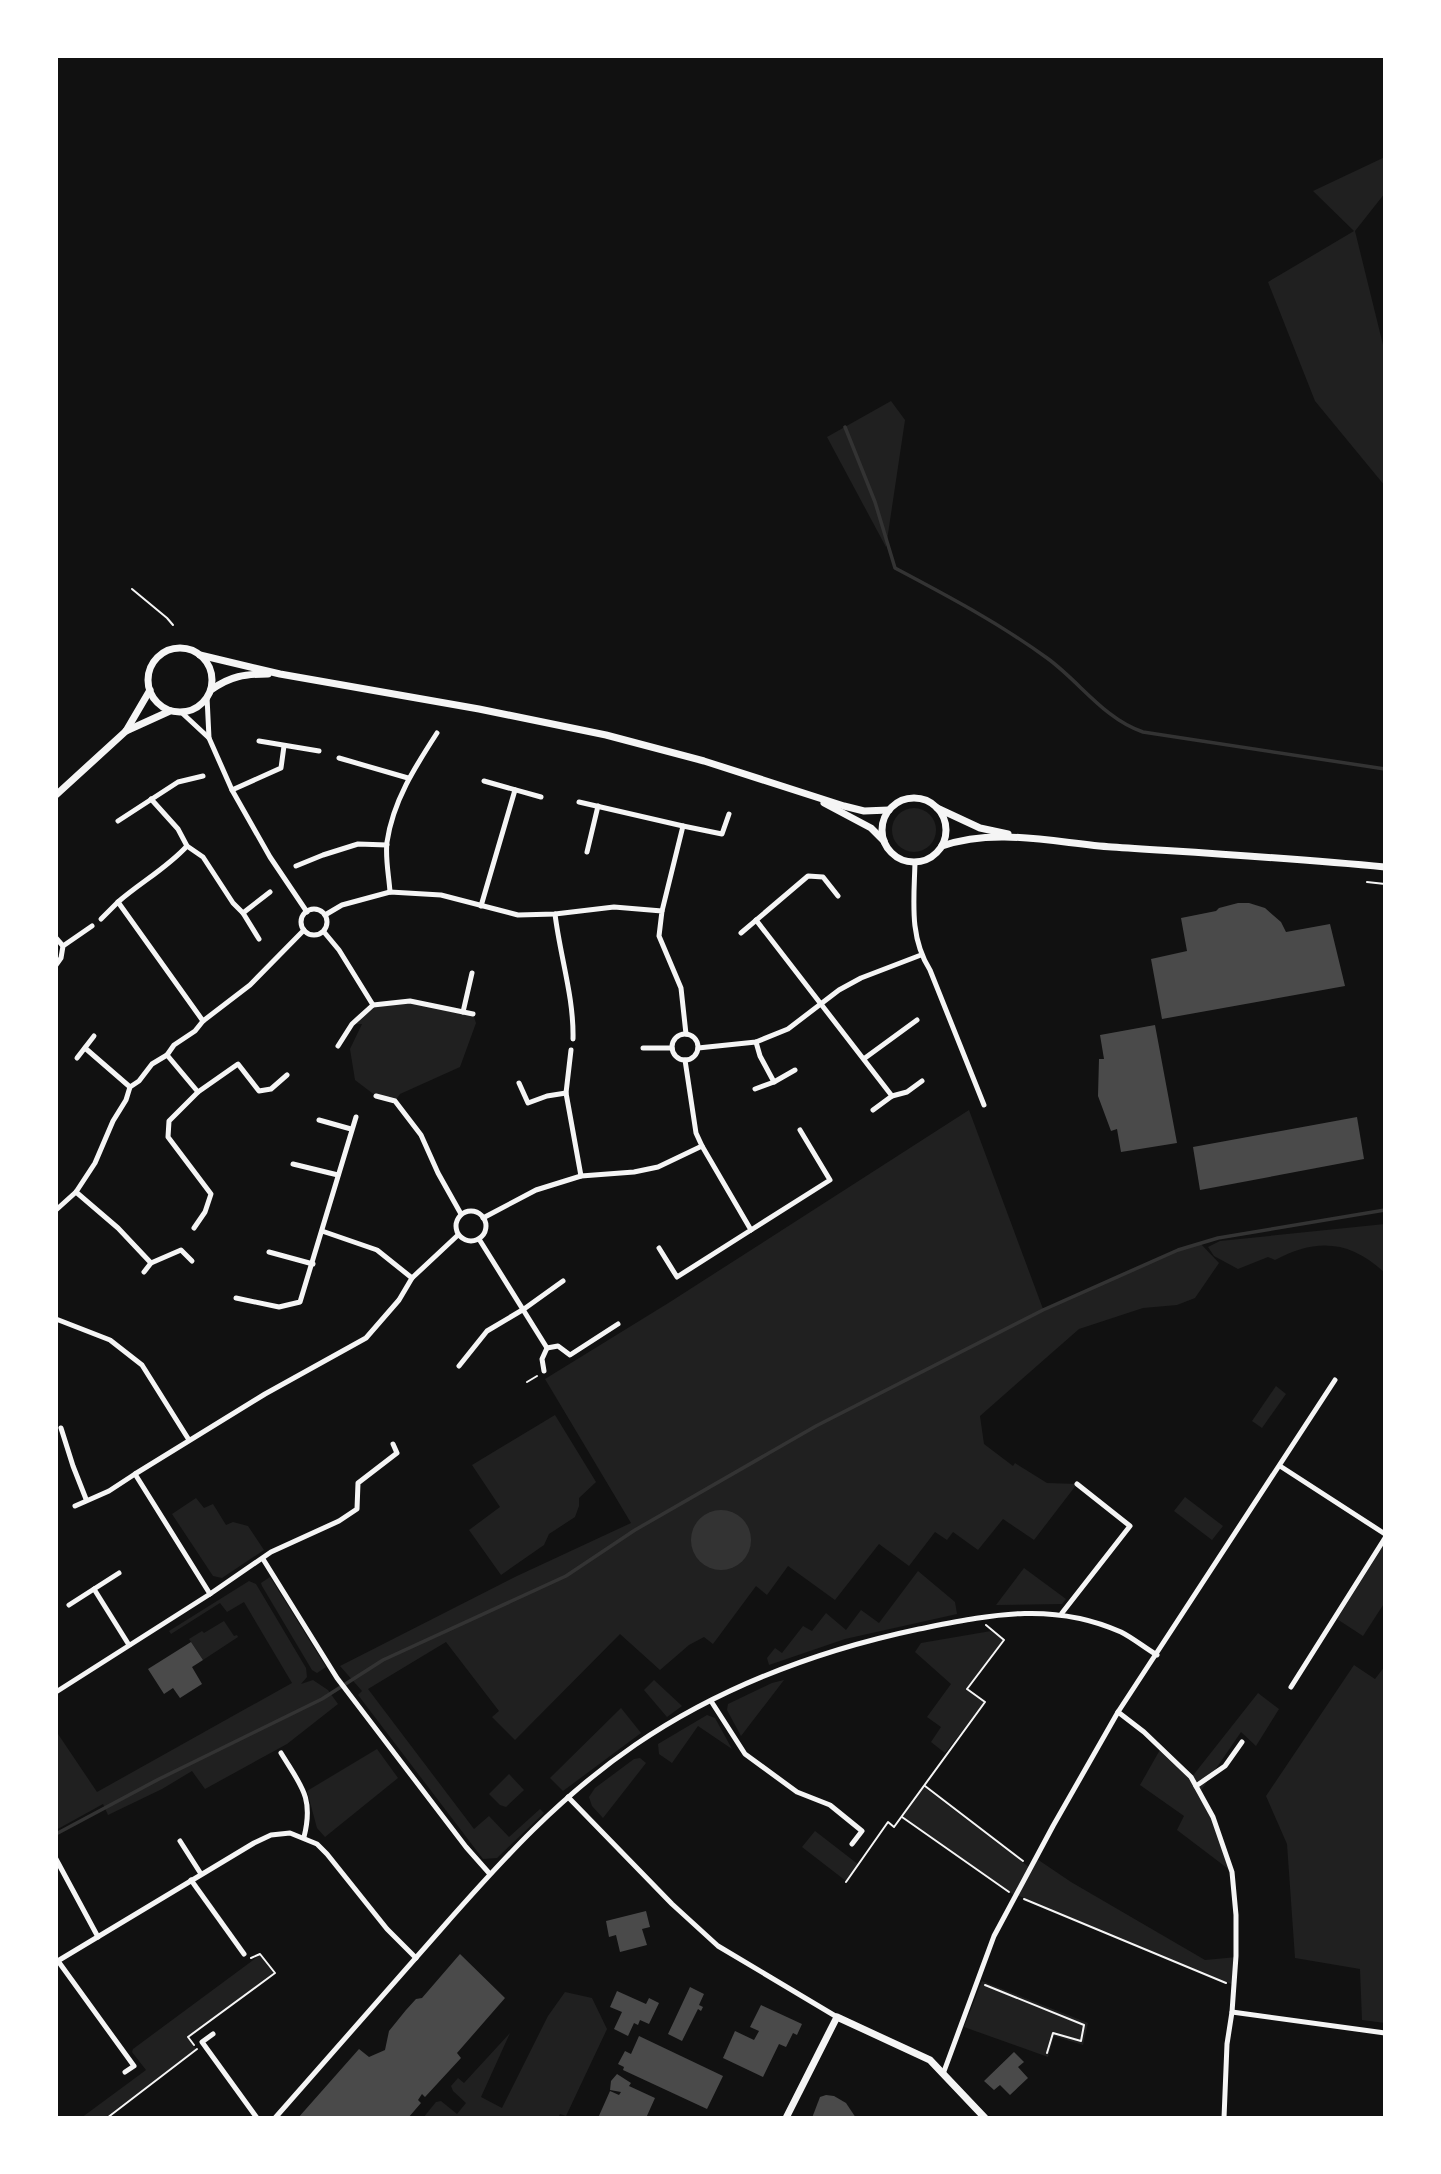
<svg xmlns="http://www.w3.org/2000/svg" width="1441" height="2174" font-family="'IBM Plex Sans',sans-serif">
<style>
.green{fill:#202020}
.water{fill:#333}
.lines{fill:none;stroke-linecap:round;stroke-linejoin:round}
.stream{stroke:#333;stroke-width:3.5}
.building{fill:#4a4a4a}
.path{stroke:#f5f5f5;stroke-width:2}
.minor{stroke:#f5f5f5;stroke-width:5}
.tertiary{stroke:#f5f5f5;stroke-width:7}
</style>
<rect width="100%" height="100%" fill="#111"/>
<g class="green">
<polygon points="1385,157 1385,193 1355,231 1385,353 1385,486 1315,401 1268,282 1354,231 1313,191"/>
<polygon points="891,401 905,420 886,547 827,437"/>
<circle cx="914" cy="830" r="22"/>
<polygon points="410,1001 473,1014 476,1023 460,1067 400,1094 395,1101 376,1096 355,1080 350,1049 362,1024 352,1024 373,1005"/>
<polygon points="969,1110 1043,1309 1178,1250 1200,1243 1219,1263 1195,1298 1177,1305 1143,1308 1079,1329 980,1416 984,1444 1013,1466 1015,1463 1047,1483 1077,1484 1034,1540 1003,1519 978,1550 953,1532 947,1540 935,1532 909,1566 879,1544 835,1600 788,1566 767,1595 756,1586 713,1644 704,1637 689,1645 660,1670 620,1634 515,1740 492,1717 499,1711 446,1642 368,1689 474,1829 489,1816 509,1837 540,1809 544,1813 497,1858 483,1859 358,1695 362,1691 340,1666 517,1576 631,1523 545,1379 670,1302"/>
<path d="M1385 1224V1273C1350 1240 1316 1238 1275 1260L1268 1257 1238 1269 1214 1256 1208 1247 1220 1241Z"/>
<polygon points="1276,1386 1286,1394 1262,1428 1252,1421"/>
<polygon points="555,1415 596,1482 579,1498 579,1506 575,1517 549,1534 544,1545 501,1575 469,1530 500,1507 472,1465"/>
<polygon points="1185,1497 1223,1526 1212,1540 1174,1511"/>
<polygon points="196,1498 204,1508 213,1504 226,1525 233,1522 248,1526 264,1550 222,1578 213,1576 172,1514"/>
<polygon points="1385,1543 1385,1602 1363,1636 1337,1619"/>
<polygon points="1024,1568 1066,1599 1062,1604 996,1605"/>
<polygon points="918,1571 955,1602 957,1614 845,1639 769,1665 767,1658 775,1648 782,1653 803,1626 812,1631 826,1613 846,1630 861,1610 879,1623"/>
<polygon points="270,1577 326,1667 317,1673 312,1670 262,1586 261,1583"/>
<polygon points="249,1581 256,1584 306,1668 307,1677 301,1684 313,1680 328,1690 338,1704 287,1744 205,1789 192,1771 162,1789 108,1815 103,1804 56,1830 56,1731 97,1792 292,1683 244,1602 227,1612 220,1603 171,1634 169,1631"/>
<polygon points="224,1621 234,1636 237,1635 238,1637 203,1660 189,1639 202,1631 204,1633"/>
<polygon points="991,1631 1003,1640 967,1688 985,1702 945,1753 931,1742 941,1727 927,1717 951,1684 915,1652 921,1643"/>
<polygon points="1354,1665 1375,1679 1385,1666 1385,2023 1362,2020 1360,1969 1295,1958 1287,1844 1266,1796"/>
<polygon points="654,1680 682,1706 667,1717 644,1690"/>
<polygon points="784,1680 741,1736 727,1710 728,1704 772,1683"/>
<polygon points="1258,1693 1279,1709 1256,1746 1241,1732 1200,1792 1212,1817 1231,1871 1177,1830 1184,1816 1140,1785 1161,1748 1191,1778"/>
<polygon points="621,1708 641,1733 563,1791 550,1778"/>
<polygon points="707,1715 715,1718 732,1749 698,1726 672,1763 659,1754 658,1744"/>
<polygon points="377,1749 398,1778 325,1837 317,1828 307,1791"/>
<polygon points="640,1758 646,1763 603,1818 592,1806 589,1797 595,1788 634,1759"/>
<polygon points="509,1774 524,1790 506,1807 500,1805 489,1794"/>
<polygon points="924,1787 1030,1868 1015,1896 903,1817"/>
<polygon points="815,1831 859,1865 846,1881 802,1847"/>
<polygon points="1037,1859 1071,1882 1205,1960 1237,1957 1236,1986 1017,1895"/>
<polygon points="260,1955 273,1973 188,2037 196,2049 105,2118 81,2118 146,2070 132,2052 133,2049"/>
<polygon points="982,1981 1088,2023 1083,2045 1054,2036 1048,2057 964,2027"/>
<polygon points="565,1992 592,1998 607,2029 566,2116 560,2114 558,2118 423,2118 436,2102 441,2101 457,2114 466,2103 453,2091 451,2086 458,2078 464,2083 510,2033 481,2097 502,2108 548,2016"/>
</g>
<circle class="water" cx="721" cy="1540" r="30"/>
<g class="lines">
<g class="stream">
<path d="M845 427 875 502 895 568C946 595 999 623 1047 658 1079 681 1104 719 1143 732L1385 769"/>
<polyline points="56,1834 159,1779 322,1699 383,1660 566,1576 635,1530 816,1426 1043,1310 1178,1250 1218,1238 1385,1210"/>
</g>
</g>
<g class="building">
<polygon points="1238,903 1249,903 1265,908 1281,922 1286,932 1330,924 1345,986 1162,1019 1151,959 1187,951 1181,918 1216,911 1219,908"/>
<polygon points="1155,1025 1177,1143 1121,1152 1117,1129 1111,1131 1098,1096 1099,1059 1104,1059 1100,1035"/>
<polygon points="1357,1117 1364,1159 1200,1190 1193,1147"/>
<polygon points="191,1642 203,1660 192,1667 202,1684 180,1698 173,1688 164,1694 148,1669"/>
<polygon points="646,1911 650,1927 642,1929 647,1945 620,1952 616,1935 609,1937 606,1921"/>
<polygon points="460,1954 505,1998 457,2053 461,2058 425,2097 422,2094 418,2100 421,2103 408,2118 298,2118 359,2049 369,2057 385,2050 389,2031 406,2010 416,1999 422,1998"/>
<polygon points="690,1987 704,1994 699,2005 703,2007 701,2011 698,2009 682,2041 668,2034"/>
<polygon points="617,1991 646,2004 649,1998 659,2003 649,2024 640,2020 638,2025 634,2023 628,2036 614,2029 622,2012 610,2007"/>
<polygon points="761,2005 802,2024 797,2035 793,2033 786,2047 779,2044 763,2077 723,2058 735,2031 754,2040 759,2031 750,2027"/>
<polygon points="639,2036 723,2076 707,2109 623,2070 624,2067 618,2064 625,2051 631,2054"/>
<polygon points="1014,2052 1024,2062 1018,2067 1028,2078 1010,2095 1000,2085 994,2090 984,2081"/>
<polygon points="617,2074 631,2083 629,2086 655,2098 646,2118 598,2118 610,2091 619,2095 621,2092 610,2090 611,2081"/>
<polygon points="826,2095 834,2096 846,2103 856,2118 812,2118 820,2097"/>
</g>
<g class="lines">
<g class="path">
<polyline points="132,589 167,618 173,625"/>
<polyline points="1367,882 1385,884"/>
<polyline points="527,1382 537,1376"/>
<polyline points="925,1786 1023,1861"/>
<polyline points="902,1817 1009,1892"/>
<polyline points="846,1882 888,1822 894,1827 985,1702 967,1689 1004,1640 986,1625"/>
<polyline points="1024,1899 1226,1983"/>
<polyline points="985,1985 1084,2025 1081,2041 1053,2033 1047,2053"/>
<polyline points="194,2045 188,2037 275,1973 260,1954 251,1958"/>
<polyline points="107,2118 197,2049"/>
</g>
<g class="minor">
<polyline points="207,697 209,738 232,790 270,857 307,912"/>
<polyline points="181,712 209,738"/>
<polyline points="259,741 319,751"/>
<polyline points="339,758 408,778"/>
<polyline points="484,781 541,797"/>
<polyline points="232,790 281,768 284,746"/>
<polyline points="151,799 178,829 187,846 203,857 233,903 243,913 270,892"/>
<polyline points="579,802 683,826 662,911"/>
<polyline points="118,821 178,782 203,776"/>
<polyline points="683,826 722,834 729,814"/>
<path d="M187 846C167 868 141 882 118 902L203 1021"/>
<polyline points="587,852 598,806"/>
<path d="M915 862C914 901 909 937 930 970L984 1105"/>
<polyline points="296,866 323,855 358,844 387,845"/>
<path d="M390 892C389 876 385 858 387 842 393 801 415 767 437 733"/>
<polyline points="481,906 515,790"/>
<circle cx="314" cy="922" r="13"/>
<polyline points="243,913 259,939"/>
<path d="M555 914C560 956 574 997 573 1039"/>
<polyline points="325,915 342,905 390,892 441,895 518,915 555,914 614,907 662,911 659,936 681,988 686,1034"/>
<polyline points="101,919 118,902"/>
<polyline points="756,920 892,1096"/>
<polyline points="324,932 339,950 373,1005 410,1001 473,1014"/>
<polyline points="741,933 808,876 823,877 838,896"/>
<polyline points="56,938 63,946"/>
<polyline points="56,965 61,958 63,946 92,926"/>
<polyline points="463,1012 472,973"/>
<circle cx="685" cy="1047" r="13"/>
<polyline points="756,1042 760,1056 774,1082"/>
<polyline points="338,1046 352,1024 373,1005"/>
<polyline points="85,1048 130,1087"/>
<polyline points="643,1048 672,1048"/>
<polyline points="698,1048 756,1042 788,1029 839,990 861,978 921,955"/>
<polyline points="571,1050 566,1093 581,1176"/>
<polyline points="167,1055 198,1092 238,1064 259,1091 271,1089 287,1075"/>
<polyline points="77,1058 94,1036"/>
<polyline points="865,1058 917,1020"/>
<polyline points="519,1083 528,1103 547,1096 566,1093"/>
<polyline points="755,1089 774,1082 795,1070"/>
<polyline points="376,1096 395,1101 421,1135 438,1173 461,1214"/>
<polyline points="873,1110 892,1096 907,1092 922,1081"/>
<polyline points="319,1120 351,1129"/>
<polyline points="293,1164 338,1175"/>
<polyline points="76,1192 118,1228 151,1263 181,1250 192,1261"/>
<polyline points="56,1210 76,1192 95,1163 113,1121 126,1100 130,1087 139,1081 152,1064 167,1055 174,1045 195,1031 203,1021 250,985 304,930"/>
<circle cx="471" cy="1226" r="15"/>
<polyline points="483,1218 536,1190 581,1176 634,1172 658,1167 702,1146 696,1133 685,1060"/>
<polyline points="194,1228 205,1212 211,1194 168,1137 169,1121 198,1092"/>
<polyline points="751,1230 830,1180 800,1130"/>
<polyline points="322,1231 377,1250 412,1278"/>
<polyline points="479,1239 547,1348"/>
<polyline points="659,1248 677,1277 751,1230 702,1146"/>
<polyline points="269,1252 313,1264"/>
<polyline points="144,1272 151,1263"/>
<polyline points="236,1298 279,1307 300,1302 356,1117"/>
<polyline points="56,1319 110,1340 142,1365 189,1440"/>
<polyline points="547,1348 558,1346 570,1355 618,1324"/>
<polyline points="459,1366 487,1331 524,1309 563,1281"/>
<polyline points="544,1371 542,1359 547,1348"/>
<polyline points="61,1428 73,1466 86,1499"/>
<polyline points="1280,1466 1385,1534"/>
<polyline points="75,1506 109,1491 135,1474"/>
<polyline points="263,1559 337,1678 466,1847 489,1873"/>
<polyline points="94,1589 129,1645"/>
<polyline points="210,1594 135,1474 265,1394 366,1338 399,1300 412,1278 458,1235"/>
<polyline points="69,1605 119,1573"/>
<polyline points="1062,1613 1130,1526 1077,1484"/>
<polyline points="1291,1687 1385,1538"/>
<polyline points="56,1692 210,1594 271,1552 339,1521 357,1509 358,1483 397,1453 393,1444"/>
<polyline points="711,1701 745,1754 797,1792 830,1805 862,1831 852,1844"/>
<polyline points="1118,1712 1144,1732 1191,1777 1213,1817 1232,1872 1236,1915 1236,1956 1232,2012 1227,2044 1224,2118"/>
<path d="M281 1753C301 1786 314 1797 304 1837"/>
<polyline points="1196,1786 1225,1766 1242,1742"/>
<polyline points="568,1797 672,1904 718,1946 837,2017"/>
<polyline points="180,1841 201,1874"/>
<polyline points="56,1859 98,1937"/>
<polyline points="191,1880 244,1954"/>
<polyline points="58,1961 134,2066 125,2072"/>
<polyline points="56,1962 254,1843 271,1835 290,1833 317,1844 327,1854 387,1929 416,1958"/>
<polyline points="1232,2012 1385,2033"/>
<polyline points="213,2034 202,2042 257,2118"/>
<polyline points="943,2074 994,1936 1053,1826 1118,1712 1335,1380"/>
<path d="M275 2118C331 2055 387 1991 443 1927 503 1859 559 1797 635 1745 720 1687 820 1650 919 1629 990 1615 1052 1601 1121 1632 1133 1638 1145 1648 1157 1655"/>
</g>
<g class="tertiary">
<circle cx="180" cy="680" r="32"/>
<polyline points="200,655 280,674 479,709 606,735 704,761 844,806 864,811 889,810"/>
<path d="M211 690C230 676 245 674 268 674"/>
<polyline points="126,731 170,711"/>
<polyline points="56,795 126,731 150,690"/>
<circle cx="914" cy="830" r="32"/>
<polyline points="824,803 871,828 884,841"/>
<polyline points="937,808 980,828 1008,834"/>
<path d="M942 846C996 827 1056 843 1112 847 1203 853 1294 858 1385 867"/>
<polyline points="786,2118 837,2017 930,2060 985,2118"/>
</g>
</g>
<rect width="1441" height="2174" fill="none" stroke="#ffffff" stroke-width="116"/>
</svg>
